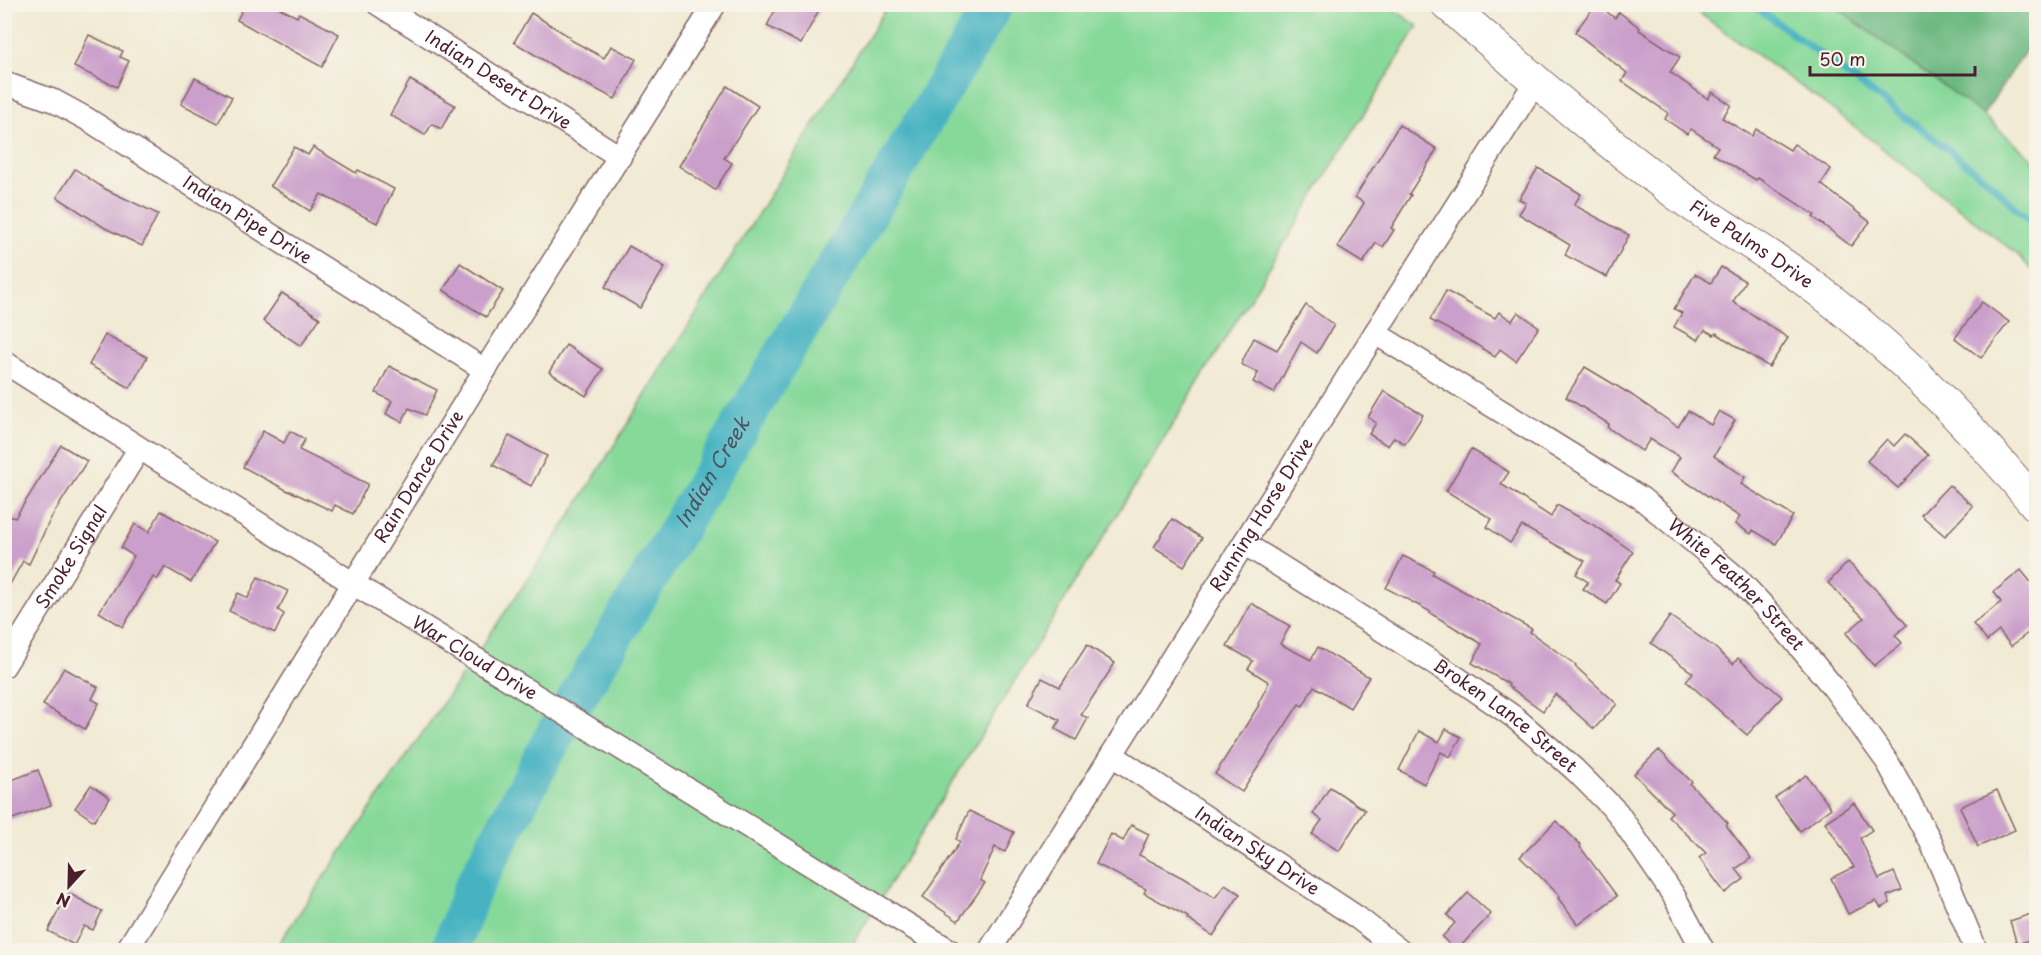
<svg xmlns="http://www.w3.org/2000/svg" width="2041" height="955" font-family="'Playpen Sans',sans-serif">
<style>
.green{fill:#87d99a;stroke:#687c62;stroke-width:1.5}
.forest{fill:#6db982;stroke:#5c6c56;stroke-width:1.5}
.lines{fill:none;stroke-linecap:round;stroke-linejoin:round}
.stream{stroke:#46b3c2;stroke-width:7}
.river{stroke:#46b3c2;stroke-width:39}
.building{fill:#cb9fcb}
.street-casing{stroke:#846666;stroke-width:25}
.secondary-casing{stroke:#846666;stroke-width:34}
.street{stroke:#fff;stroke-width:22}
.secondary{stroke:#fff;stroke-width:32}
.labels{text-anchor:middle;stroke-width:6;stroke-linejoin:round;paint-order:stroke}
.street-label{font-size:18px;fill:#4a1f2b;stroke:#f7f3e8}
.water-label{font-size:20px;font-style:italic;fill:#495360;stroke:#f7f3e8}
</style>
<rect width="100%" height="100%" fill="#f7f3e8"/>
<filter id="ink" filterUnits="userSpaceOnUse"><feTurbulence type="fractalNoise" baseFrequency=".0167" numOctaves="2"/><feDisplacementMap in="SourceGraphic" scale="12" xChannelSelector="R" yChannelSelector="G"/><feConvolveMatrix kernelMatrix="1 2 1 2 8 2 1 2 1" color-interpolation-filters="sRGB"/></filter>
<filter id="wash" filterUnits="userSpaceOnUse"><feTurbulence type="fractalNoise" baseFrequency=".008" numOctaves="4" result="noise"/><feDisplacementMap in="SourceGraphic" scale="24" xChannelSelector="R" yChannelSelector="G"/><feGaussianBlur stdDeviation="1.35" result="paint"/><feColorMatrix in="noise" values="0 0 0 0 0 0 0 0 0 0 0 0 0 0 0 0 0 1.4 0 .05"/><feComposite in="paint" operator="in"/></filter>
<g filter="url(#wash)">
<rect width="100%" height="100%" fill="#f1ead4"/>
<g class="green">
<polygon points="1386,4 1418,26 849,950 274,950 562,529 888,5"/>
<polygon points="1688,5 1833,5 1983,115 2036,162 2036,275 2018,255 1836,112"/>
</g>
<polygon class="forest" points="1833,5 2036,5 2036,35 1983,115"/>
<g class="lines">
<polyline class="stream" points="1752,4 1932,137 1993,185 2036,227"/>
<path class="river" id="s1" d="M450 950 472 890 555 734 994 4"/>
</g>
<g id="blocks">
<g class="building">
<polygon points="245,4 272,4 297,17 299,13 339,34 322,67 237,20"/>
<polygon points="778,4 822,4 801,44 767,26"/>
<polygon points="1596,4 1615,18 1619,12 1640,28 1639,30 1680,57 1670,72 1708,99 1712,92 1731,105 1722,118 1752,136 1756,129 1790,150 1794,144 1831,169 1821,184 1870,222 1851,246 1813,217 1815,215 1758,178 1756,180 1713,154 1718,147 1691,129 1687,134 1665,119 1668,113 1622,81 1627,73 1575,32"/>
<polygon points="531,13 570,37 569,39 604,58 611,46 636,59 615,99 561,71 514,42"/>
<polygon points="89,35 123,51 120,57 129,61 117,87 74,67"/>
<polygon points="195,78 232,97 218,123 181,104"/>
<polygon points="410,80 455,105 441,129 432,124 425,135 390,115"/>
<polygon points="727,86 758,106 724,158 732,163 715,190 679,166"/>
<polygon points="1399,125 1437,149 1409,194 1411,195 1391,228 1394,230 1383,247 1376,243 1363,263 1337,247 1364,203 1355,197"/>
<polygon points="294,147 308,155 313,147 356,173 358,170 394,189 377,223 321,194 310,211 270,186"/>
<polygon points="1538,168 1581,194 1574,205 1629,235 1607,277 1565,255 1570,245 1519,214 1526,203 1519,199"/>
<polygon points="75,169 105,189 158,214 142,246 105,228 57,197"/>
<polygon points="629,246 665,267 640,308 605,287"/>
<polygon points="460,263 503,291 486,317 443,290"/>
<polygon points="1721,267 1745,281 1733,302 1788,338 1769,367 1716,333 1714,335 1705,330 1698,340 1674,327 1682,313 1674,309 1695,274 1711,283"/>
<polygon points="1446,291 1495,318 1499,312 1512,321 1518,312 1539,327 1516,361 1500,349 1495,357 1474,343 1430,320"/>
<polygon points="282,293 320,318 301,346 263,321"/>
<polygon points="1982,302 2009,322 1981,358 1955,338"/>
<polygon points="1306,305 1334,325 1317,353 1301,342 1274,393 1253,382 1258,373 1241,364 1254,338 1277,350"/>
<polygon points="105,335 147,357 130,388 89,365"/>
<polygon points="566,345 603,369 586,396 549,372"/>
<polygon points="389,366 437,390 425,415 409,408 402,422 386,414 392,401 376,393"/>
<polygon points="1585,367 1630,394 1678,427 1688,411 1711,425 1719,411 1735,420 1714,456 1745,477 1741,484 1793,516 1776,544 1753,530 1751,534 1735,524 1740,517 1671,472 1680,457 1650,439 1642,451 1607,427 1609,424 1566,397"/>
<polygon points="1384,391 1423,415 1405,444 1394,437 1388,446 1369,434 1376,423 1368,417"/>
<polygon points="263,431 284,443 290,431 305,439 299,450 368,484 353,514 335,505 332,511 290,491 290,492 243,467"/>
<polygon points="1905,434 1928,455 1898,488 1867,461 1887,439 1894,446"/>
<polygon points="509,436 547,456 531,486 493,465"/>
<polygon points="61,445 87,461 51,518 29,564 23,561 4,595 4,514 15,518"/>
<polygon points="1471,449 1509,472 1501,484 1551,517 1557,505 1597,527 1633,552 1615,580 1620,583 1607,604 1583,589 1588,582 1576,574 1585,561 1522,526 1510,543 1487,527 1492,519 1446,491"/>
<polygon points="1949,485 1973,506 1945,536 1921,515"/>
<polygon points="161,511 215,542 191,582 165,567 157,580 153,577 123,627 99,612 134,556 121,548 135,524 149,532"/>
<polygon points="1172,519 1202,538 1184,566 1154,547"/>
<polygon points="1403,556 1434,571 1432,574 1532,629 1530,632 1576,665 1575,666 1617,704 1594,729 1555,694 1543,711 1508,686 1509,684 1472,663 1482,644 1430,613 1431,612 1386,588"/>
<polygon points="1848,562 1884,598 1907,625 1895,635 1902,643 1874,666 1846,633 1864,618 1828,583"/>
<polygon points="2021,570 2037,590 2037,626 2011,646 1999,631 1987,641 1973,624 2001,602 1994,592"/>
<polygon points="258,577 288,591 278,610 284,614 275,633 229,611 238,593 248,598"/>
<polygon points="1251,603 1290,626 1280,644 1311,660 1318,647 1369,677 1350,708 1314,686 1303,706 1299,704 1242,792 1215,774 1259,705 1258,704 1269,682 1248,669 1253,661 1227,646"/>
<polygon points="1670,616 1714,647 1733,664 1738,658 1782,697 1747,735 1686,681 1693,673 1651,643"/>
<polygon points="1087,645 1115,663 1081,715 1088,718 1076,740 1055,729 1060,720 1028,704 1042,678 1060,687"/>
<polygon points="64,668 98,687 92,699 99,703 85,729 43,705"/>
<polygon points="1446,729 1461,737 1450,757 1441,752 1424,784 1399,770 1419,731 1439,742"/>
<polygon points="1659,750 1692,782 1690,784 1728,823 1726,825 1751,858 1736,869 1744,879 1725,893 1699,858 1706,853 1668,816 1672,812 1634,774"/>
<polygon points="38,770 51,805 4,822 4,783"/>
<polygon points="1806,775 1831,808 1800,831 1775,798"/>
<polygon points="91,785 110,798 94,821 75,808"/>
<polygon points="1330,787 1365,810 1339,851 1312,834 1322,820 1313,814"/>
<polygon points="1997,790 2015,830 1978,847 1960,807"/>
<polygon points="1854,803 1872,830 1860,838 1879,879 1894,872 1902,890 1887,896 1890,903 1881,908 1876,901 1848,914 1831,878 1854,867 1825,822"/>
<polygon points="969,811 1014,832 1005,852 995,847 980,880 985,883 958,921 923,897 960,842 956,839"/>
<polygon points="1556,821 1581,845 1580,847 1617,896 1578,925 1558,898 1560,896 1520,857"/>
<polygon points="1131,825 1149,834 1139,855 1183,878 1215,898 1225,884 1240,894 1213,936 1187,919 1188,917 1144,893 1146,889 1096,864 1111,834 1123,841"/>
<polygon points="68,893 102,911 93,930 84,926 74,945 48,931"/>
<polygon points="1468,893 1491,914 1456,951 1442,937 1455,923 1447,915"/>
<polygon points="2037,912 2037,938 2017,944 2010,921"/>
</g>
</g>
</g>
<g filter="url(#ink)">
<use href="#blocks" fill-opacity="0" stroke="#846666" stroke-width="1.5"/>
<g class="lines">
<defs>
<g id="street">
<path id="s2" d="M378 4 620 157"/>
<path id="s3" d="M4 83 54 101 87 119 485 370"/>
<path id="s4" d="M1375 333 1641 498 1737 578 1783 627 1833 687 1888 763 1931 842 1976 950"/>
<path id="s5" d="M4 362 354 584 949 950"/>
<path id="s6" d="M1245 544 1453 675 1514 717 1574 769 1617 812 1674 896 1703 950"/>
<path id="s7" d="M4 666 139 449"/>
<path id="s8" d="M1112 755 1358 918 1399 950"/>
<path id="s9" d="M127 950 485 370 715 4"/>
<path id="s10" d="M990 950 1375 333 1536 81"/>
</g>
<g id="secondary">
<path id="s11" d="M1447 4C1523 70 1598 136 1678 195 1718 224 1762 249 1802 278 1891 343 1967 421 2036 505"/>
</g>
</defs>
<use href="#street" class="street-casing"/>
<use href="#secondary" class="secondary-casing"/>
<use href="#street" class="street"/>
<use href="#secondary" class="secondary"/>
</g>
</g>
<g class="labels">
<g class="street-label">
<text dy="6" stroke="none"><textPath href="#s2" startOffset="142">Indian Desert Drive</textPath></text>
<text dy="6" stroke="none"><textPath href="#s3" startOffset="280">Indian Pipe Drive</textPath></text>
<text dy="6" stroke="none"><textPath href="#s11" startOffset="388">Five Palms Drive</textPath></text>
<text dy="6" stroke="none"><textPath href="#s9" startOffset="556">Rain Dance Drive</textPath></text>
<text dy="6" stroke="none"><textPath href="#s10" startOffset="513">Running Horse Drive</textPath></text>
<text dy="6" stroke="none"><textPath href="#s7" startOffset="128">Smoke Signal</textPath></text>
<text dy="6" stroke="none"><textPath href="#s4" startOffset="442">White Feather Street</textPath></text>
<text dy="6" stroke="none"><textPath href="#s5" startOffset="556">War Cloud Drive</textPath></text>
<text dy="6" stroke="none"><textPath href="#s6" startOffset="312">Broken Lance Street</textPath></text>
<text dy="6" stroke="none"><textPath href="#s8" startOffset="174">Indian Sky Drive</textPath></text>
</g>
<g class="water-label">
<text dy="7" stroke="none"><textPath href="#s1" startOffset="546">Indian Creek</textPath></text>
</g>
</g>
<rect width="2041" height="955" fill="none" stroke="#f7f3e8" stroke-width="24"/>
<g transform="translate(69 886) rotate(202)" stroke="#f7f3e8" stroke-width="4.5" paint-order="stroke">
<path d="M0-4.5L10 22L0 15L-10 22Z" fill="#4a1f2b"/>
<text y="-9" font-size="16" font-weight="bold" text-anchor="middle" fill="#4a1f2b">N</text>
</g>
<path d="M1810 66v9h165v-9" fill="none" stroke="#4a1f2b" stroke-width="3"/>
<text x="1819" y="66" font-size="18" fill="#4a1f2b" stroke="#f7f3e8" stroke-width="4.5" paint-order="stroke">50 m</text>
</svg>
